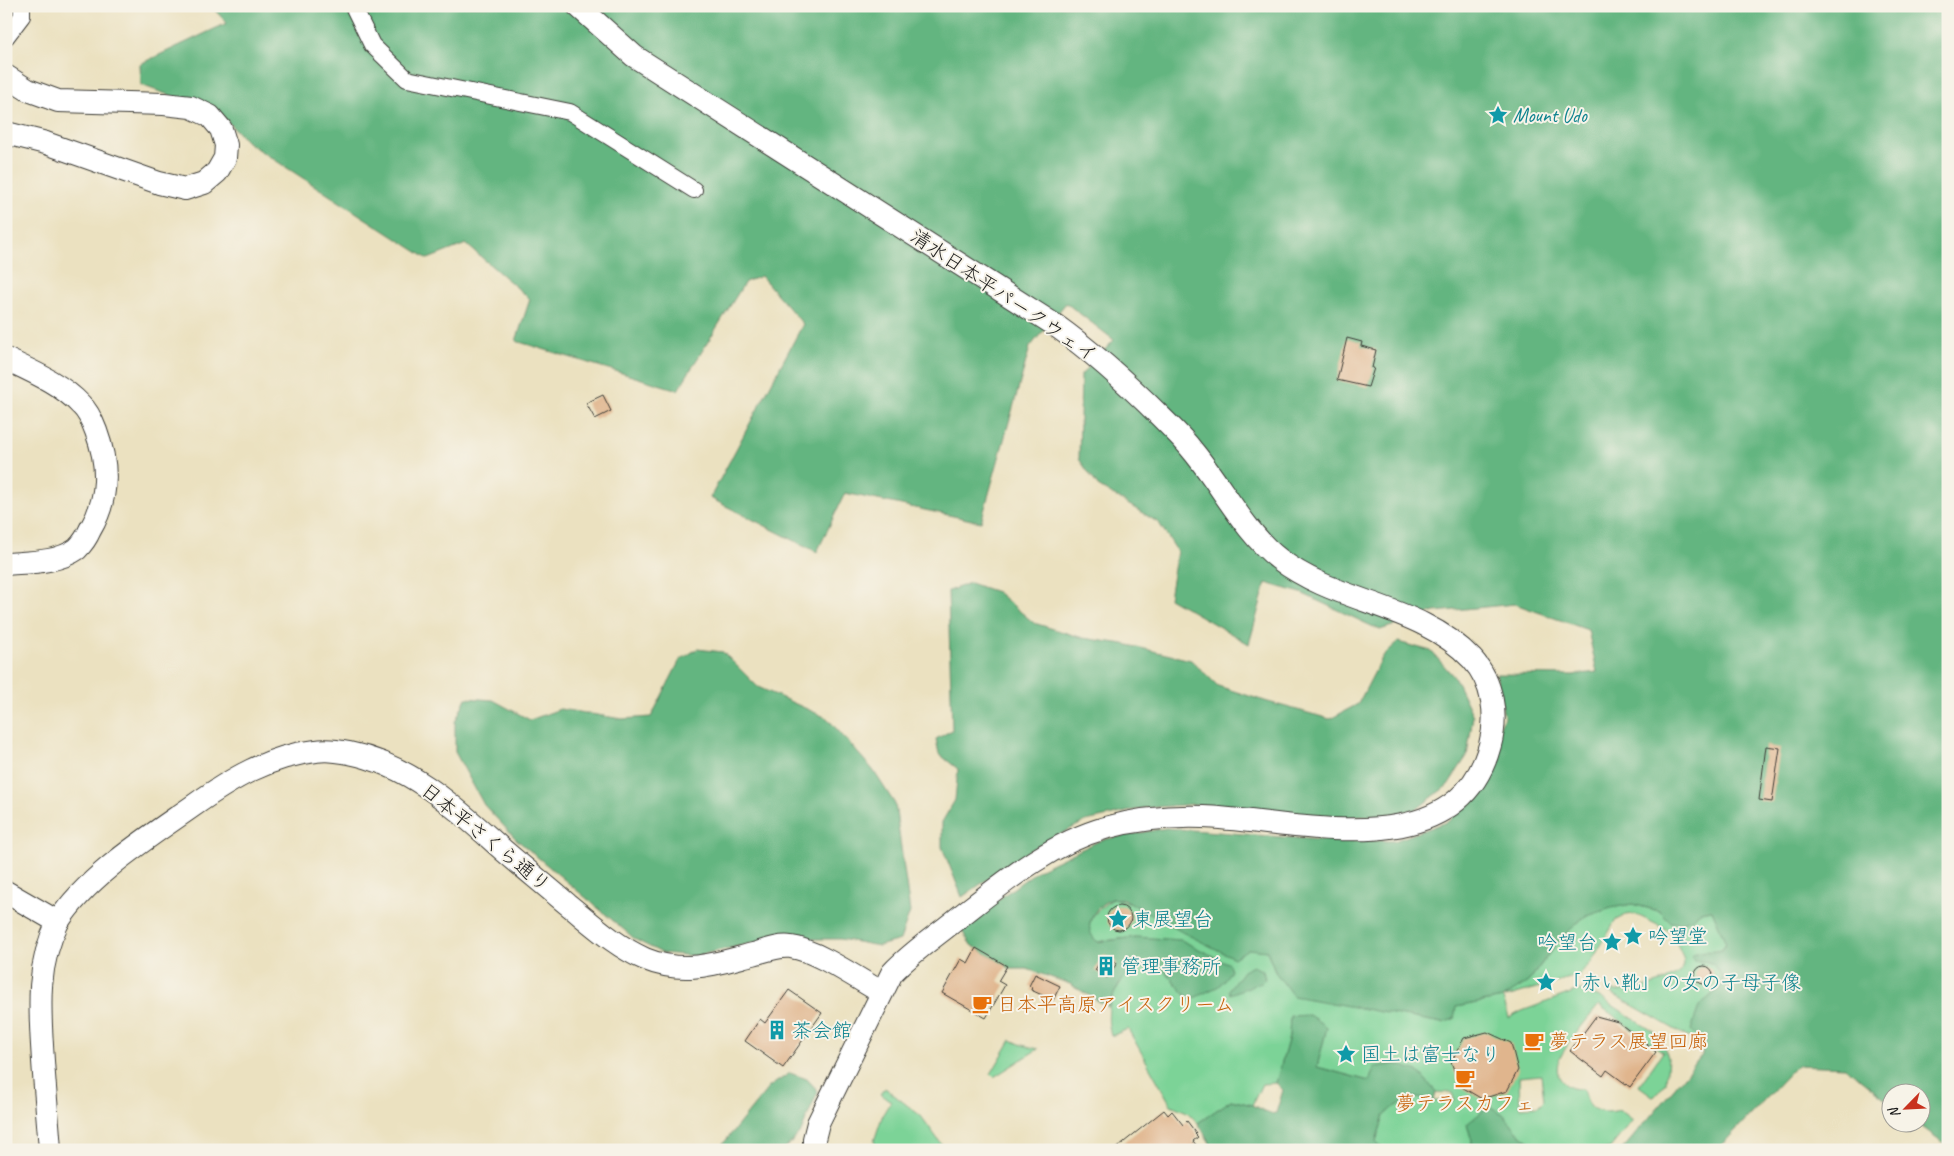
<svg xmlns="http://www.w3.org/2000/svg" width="1954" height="1156" font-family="Caveat,'Klee One',sans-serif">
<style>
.green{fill:#7bd397;stroke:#4c785a;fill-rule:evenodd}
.forest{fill:#64b580;stroke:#40684e}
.building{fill:#e0b58d}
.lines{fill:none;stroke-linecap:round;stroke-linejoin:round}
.street-casing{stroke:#3b3a35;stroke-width:18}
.secondary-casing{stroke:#3b3a35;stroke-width:24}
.street{stroke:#fff;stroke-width:16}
.secondary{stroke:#fff;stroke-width:22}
.labels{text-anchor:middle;stroke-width:4;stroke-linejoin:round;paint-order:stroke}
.culture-label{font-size:20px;fill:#0d838f;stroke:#f7f3e8;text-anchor:start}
.street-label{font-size:20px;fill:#1c1c1c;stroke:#f7f3e8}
.food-label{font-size:20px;fill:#c56008;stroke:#f7f3e8;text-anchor:start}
</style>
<rect width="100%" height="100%" fill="#f7f3e8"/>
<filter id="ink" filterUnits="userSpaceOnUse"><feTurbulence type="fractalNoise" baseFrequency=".02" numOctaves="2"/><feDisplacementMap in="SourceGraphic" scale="10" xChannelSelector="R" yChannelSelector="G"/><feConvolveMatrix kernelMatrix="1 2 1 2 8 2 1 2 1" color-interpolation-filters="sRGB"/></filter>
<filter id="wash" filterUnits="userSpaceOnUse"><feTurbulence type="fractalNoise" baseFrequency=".0096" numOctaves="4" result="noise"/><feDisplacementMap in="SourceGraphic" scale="20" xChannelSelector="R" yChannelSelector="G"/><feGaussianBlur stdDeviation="1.12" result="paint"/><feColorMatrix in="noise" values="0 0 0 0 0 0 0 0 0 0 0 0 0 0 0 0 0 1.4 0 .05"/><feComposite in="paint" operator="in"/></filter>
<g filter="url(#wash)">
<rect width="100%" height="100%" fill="#ebe1c0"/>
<g class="green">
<path d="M1113 899C1127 899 1136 907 1149 912 1183 925 1231 947 1267 951L1276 973 1369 1009 1442 1023 1455 1007 1503 998 1529 981 1559 940 1584 917 1611 908 1632 904 1659 911 1670 922 1692 919 1700 912 1712 910 1726 942 1722 950 1713 952 1704 951 1694 961C1712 961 1712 962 1722 977L1721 987 1699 1006 1703 1041H1695L1604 989C1608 989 1612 991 1616 991 1630 991 1685 981 1684 963 1684 955 1674 939 1670 931L1635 914 1626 915 1616 920 1591 962 1580 975 1503 998 1509 1018 1522 1011 1579 990 1598 996 1659 1035 1668 1057 1666 1083 1654 1097 1639 1086 1663 1052 1599 1005C1589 1017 1562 1049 1558 1063 1556 1069 1558 1077 1562 1081 1568 1088 1574 1089 1583 1089 1589 1111 1599 1115 1620 1110L1633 1120 1610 1148 1603 1150H1540L1519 1133 1503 1114 1467 1124 1472 1141 1471 1150H1385L1376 1141 1384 1116 1393 1108 1421 1090 1435 1101H1455L1452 1093 1436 1092 1418 1071 1369 1081 1317 1067 1327 1027 1290 1017 1289 1037 1276 1083 1262 1084 1252 1105 1231 1100 1198 1123 1187 1112 1171 1105 1128 1029 1111 1036C1103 1006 1114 989 1133 967H1161L1136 937 1097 942C1077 926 1098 908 1113 899ZM1541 1075 1544 1100 1538 1106 1520 1107 1519 1077Z"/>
<polygon points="1011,1040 1022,1045 1038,1049 994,1077 991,1074"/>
<polygon points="885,1088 921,1116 942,1145 948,1150 877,1150 874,1141 883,1114 891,1101 880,1094"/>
</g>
<g class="forest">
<path d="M211 6H1948V1146L1918 1124H1922V1094H1892L1891 1103 1845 1067 1797 1065 1717 1150H1622L1702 1055 1703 1044 1691 1030 1699 1006 1721 987 1722 977C1712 962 1712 961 1694 961L1691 956C1698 949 1712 953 1722 950L1726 943 1712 910 1700 912 1692 919 1679 923 1670 922 1659 911 1632 904 1611 908 1584 917 1559 940 1528 982 1503 998 1456 1007 1454 1019 1442 1023 1293 996 1276 973 1267 951 1248 949 1234 958 1182 932 1124 899C1120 899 1115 898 1112 899 1094 905 1080 929 1098 942L1136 937 1181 940 1229 964 1231 971 1219 986 1190 1000 1161 967H1134L1119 984 1108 1007 1070 984 1027 969H1011L971 945 960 928 1038 870 1101 840 1166 828 1321 840 1394 841 1449 821 1471 794 1504 717 1496 674 1573 675 1597 672 1588 630 1515 604 1435 612 1380 630 1301 593 1266 583 1249 644 1169 598 1177 551 1159 523 1098 486 1079 459 1081 375 1114 340 1066 303 1030 347 981 522 845 493 817 552 710 498 803 324 761 276 745 282 678 390 516 341 530 299 466 244 428 259 247 142 219 113 141 85 140 64 227 23Z"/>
<polygon points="970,583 997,592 1034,623 1083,638 1124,644 1191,660 1218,686 1268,702 1330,719 1358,704 1383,656 1398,642 1431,651 1455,678 1473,716 1467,756 1448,785 1417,809 1383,816 1334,817 1195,804 1144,808 1086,821 1030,850 962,897 942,847 942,822 955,800 958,769 939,754 936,739 952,730 948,591"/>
<polygon points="697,649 723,652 758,687 827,718 873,770 895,804 910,912 900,940 879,946 840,939 808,939 788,935 695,956 662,953 636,940 516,839 484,805 455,752 455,722 466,698 493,700 530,720 560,709 622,719 651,717 680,660"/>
<polygon points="1253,966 1263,971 1265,979 1262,982 1230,994 1229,990 1243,971"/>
<polygon points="1309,1015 1327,1027 1317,1067 1369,1081 1375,1067 1395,1064 1418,1071 1436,1092 1434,1101 1412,1097 1393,1108 1384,1116 1376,1141 1385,1150 1211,1150 1210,1143 1198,1123 1231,1100 1252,1105 1270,1114 1276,1113 1283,1090 1276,1083 1289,1037 1290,1016"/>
<polygon points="790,1073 807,1079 818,1091 801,1132 784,1150 718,1150 769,1087"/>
<polygon points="1489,1106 1503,1114 1519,1133 1540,1150 1471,1150 1472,1141 1467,1124"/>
</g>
<g id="blocks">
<g class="building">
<polygon points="1347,338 1362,342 1361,346 1376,350 1372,368 1374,368 1368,387 1337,380"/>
<polygon points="603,395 611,411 595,419 586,403"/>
<polygon points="1766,746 1780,748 1772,802 1759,800"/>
<circle cx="1119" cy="918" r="12"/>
<polygon points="976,948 1007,966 998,981 1005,985 986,1018 942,993 961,959 968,963"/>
<polygon points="1104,955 1117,963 1107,978 1095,970"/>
<circle cx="1704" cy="975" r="9"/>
<polygon points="1035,974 1060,986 1053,1000 1031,990 1032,987 1029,986"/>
<polygon points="789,990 822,1013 783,1068 745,1041 760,1019 765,1023"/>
<polygon points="1596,1016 1618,1022 1656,1052 1630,1087 1607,1070 1603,1076 1570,1051"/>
<polygon points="1487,1032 1511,1043 1518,1070 1507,1091 1482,1099 1460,1086 1451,1062 1464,1038"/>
<polygon points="1164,1110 1168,1115 1172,1111 1183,1125 1187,1121 1196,1133 1195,1134 1198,1137 1193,1141 1200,1150 1114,1150"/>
</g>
</g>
</g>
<g filter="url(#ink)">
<use href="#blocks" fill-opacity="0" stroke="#3b3a35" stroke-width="1"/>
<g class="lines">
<defs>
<g id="street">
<polyline points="353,6 372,45 407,79 570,112 694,190"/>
<polyline points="6,37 22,16 22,6"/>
</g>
<g id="secondary">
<path d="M578 6 634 56 1055 325C1094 353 1126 382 1160 416 1171 427 1183 438 1192 450 1220 483 1245 533 1279 559 1337 604 1420 604 1472 659 1493 682 1498 716 1490 745 1457 870 1294 820 1203 817 1171 816 1137 819 1105 828 1049 844 1003 883 958 918 936 936 912 952 892 973L818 1123 814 1139V1150"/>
<polyline points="6,76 28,90 58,101 164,104 191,107 210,116 221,129 226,145 225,158 217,172 204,183 185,189 159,183 46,143 6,133"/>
<path d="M6 359C31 371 62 384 81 405 88 411 93 423 96 431 109 466 109 498 90 530 87 537 82 544 77 549 57 563 29 562 6 564"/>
<path d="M6 892 58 922C87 876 149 837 193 806 231 779 269 756 316 751 326 749 339 751 349 753 411 765 457 809 503 850 524 868 545 885 566 903 591 923 615 946 645 959 684 975 714 964 753 954 764 951 779 945 791 947 816 950 858 979 881 992"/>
<path d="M50 1150C48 1120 45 1091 43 1061 40 1012 35 968 58 922"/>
</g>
</defs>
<use href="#street" class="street-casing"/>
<use href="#secondary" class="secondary-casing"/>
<use href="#street" class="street"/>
<use href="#secondary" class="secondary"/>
</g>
</g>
<defs>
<symbol id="sight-bare" viewBox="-9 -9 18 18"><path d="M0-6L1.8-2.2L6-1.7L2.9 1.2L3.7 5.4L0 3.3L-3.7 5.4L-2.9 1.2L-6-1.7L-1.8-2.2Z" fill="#0f9aa8" stroke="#f7f3e8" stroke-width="2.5" paint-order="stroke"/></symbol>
<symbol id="building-bare" viewBox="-9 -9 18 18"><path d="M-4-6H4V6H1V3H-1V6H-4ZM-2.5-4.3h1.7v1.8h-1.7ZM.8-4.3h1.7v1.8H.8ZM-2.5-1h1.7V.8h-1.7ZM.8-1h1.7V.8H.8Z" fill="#0f9aa8" stroke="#f7f3e8" stroke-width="2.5" paint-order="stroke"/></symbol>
<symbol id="cafe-bare" viewBox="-9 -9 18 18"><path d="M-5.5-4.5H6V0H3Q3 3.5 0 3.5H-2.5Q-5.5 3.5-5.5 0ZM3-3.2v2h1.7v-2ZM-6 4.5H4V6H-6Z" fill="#e8710a" stroke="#f7f3e8" stroke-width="2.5" paint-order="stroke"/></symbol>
</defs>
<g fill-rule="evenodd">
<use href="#sight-bare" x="1484" y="101" width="28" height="28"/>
<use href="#sight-bare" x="1104" y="905" width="28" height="28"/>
<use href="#sight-bare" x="1619" y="922" width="28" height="28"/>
<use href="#sight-bare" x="1598" y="928" width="28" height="28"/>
<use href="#building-bare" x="1092" y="952" width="28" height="28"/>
<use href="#sight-bare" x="1532" y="968" width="28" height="28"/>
<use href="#cafe-bare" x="968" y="990" width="28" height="28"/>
<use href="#building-bare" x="763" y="1016" width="28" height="28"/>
<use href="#cafe-bare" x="1520" y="1027" width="28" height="28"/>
<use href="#sight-bare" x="1332" y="1040" width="28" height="28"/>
<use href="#cafe-bare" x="1451" y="1064" width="28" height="28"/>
</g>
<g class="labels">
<g class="culture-label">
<text x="1513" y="122">Mount Udo</text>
<text x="1133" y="926">東展望台</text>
<text x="1648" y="943">吟望堂</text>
<text x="1597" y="949" text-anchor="end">吟望台</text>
<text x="1121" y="973">管理事務所</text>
<text x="1561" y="989">「赤い靴」の女の子母子像</text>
<text x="792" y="1037">茶会館</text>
<text x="1361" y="1061">国土は富士なり</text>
</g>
<g class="street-label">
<text transform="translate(1004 295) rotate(34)" y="7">清水日本平パークウェイ</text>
<text transform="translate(486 837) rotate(39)" y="7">日本平さくら通り</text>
</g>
<g class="food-label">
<text x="997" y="1011">日本平高原アイスクリーム</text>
<text x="1549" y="1048">夢テラス展望回廊</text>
<text x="1465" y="1110" text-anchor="middle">夢テラスカフェ</text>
</g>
</g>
<rect width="1954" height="1156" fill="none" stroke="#f7f3e8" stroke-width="25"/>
<g transform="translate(1906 1108) rotate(246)"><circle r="24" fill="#f7f3e8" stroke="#9f9d96"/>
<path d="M0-4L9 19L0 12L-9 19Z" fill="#c8321e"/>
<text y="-8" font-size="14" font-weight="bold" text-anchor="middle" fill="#1c1c1c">N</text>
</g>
</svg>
